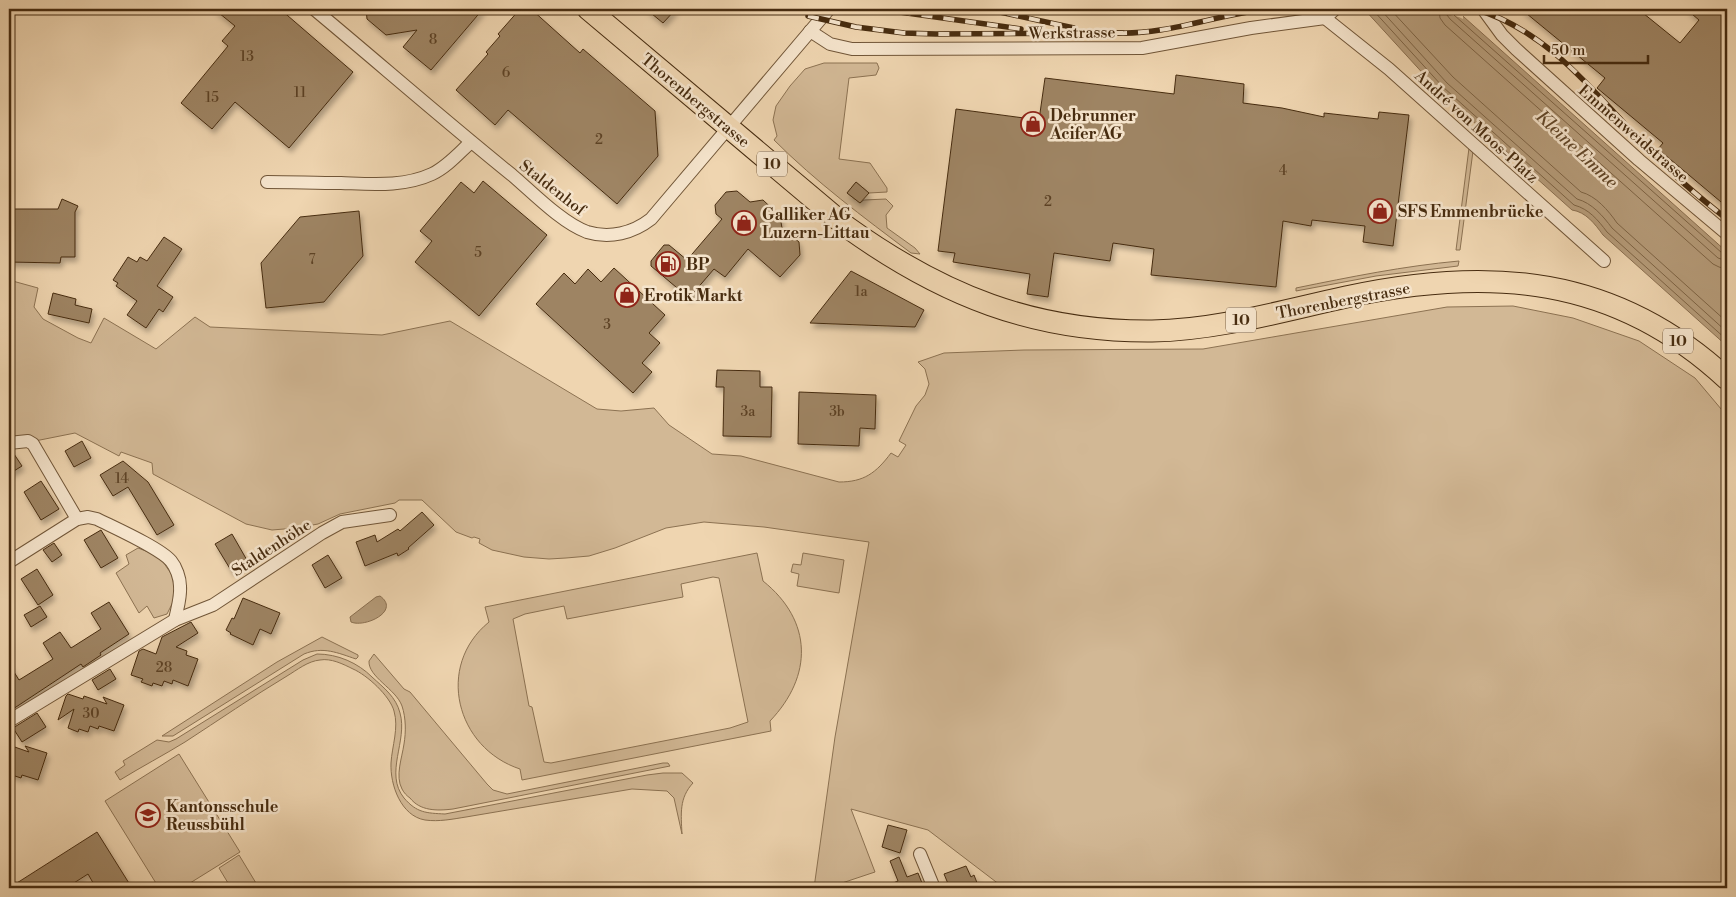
<svg xmlns="http://www.w3.org/2000/svg" width="1736" height="897" font-family="'Libre Bodoni',serif">
<style>
.green{fill:#d2b895;stroke:#8c7252;fill-rule:evenodd}
.water{fill:#b69c7a;stroke:#8a6f50}
.pier{fill:#efd5b0}
.lines{fill:none;stroke-linecap:round;stroke-linejoin:round}
.shore{stroke:#7e6445;stroke-width:1}
.building{fill:#9e8463;stroke:#472c10;filter:url(#shadow)}
.street-casing{stroke:#715638;stroke-width:14}
.primary-casing{stroke:#472c10;stroke-width:23}
.street{stroke:#f5e4cc;stroke-width:12}
.primary{stroke:#efd5b0;stroke-width:21}
.rail-casing{stroke:#472c10;stroke-width:5.5}
.rail{stroke:#f5e4cc;stroke-width:4;stroke-dasharray:11;stroke-linecap:butt}
.labels{text-anchor:middle;stroke-width:5;stroke-linejoin:round;paint-order:stroke}
.number-label{font-size:14px;fill:#5d4225}
.shield{fill:#f5e4cc;stroke:#7b6348;stroke-width:1}
.shield-label{font-size:15px;font-weight:bold;fill:#472c10}
.street-label{font-size:16px;fill:#472c10;stroke:#f5e4cc}
.poi-label{font-size:16px;font-weight:bold;fill:#472c10;stroke:#f5e4cc;text-anchor:start}
.water-label{font-size:18px;font-style:italic;fill:#63482a;stroke:#f5e4cc}
</style>
<defs>
<filter id="shadow"><feDropShadow dx="2.5" dy="4.5" stdDeviation="2.5" flood-color="#0004"/></filter>
</defs>
<rect width="100%" height="100%" fill="#efd5b0"/>
<filter id="stains"><feTurbulence type="fractalNoise" baseFrequency=".004" numOctaves="4"/><feColorMatrix values="0 0 0 0 .2 0 0 0 0 .09 0 0 0 0 .02 0 0 0 .5 -.17"/></filter>
<radialGradient id="worn" r=".72"><stop offset=".6" stop-color="#630" stop-opacity="0"/><stop offset="1" stop-color="#630" stop-opacity=".3"/></radialGradient>
<g class="green">
<path d="M824 63H877L879 68 876 75 849 78 839 159 870 163 887 188V192L869 193 856 182 847 193 860 203 864 200 886 199 893 206 886 215 887 228 915 248 920 254 911 253C863 217 816 182 774 140L777 136 773 120 776 106 790 86 805 69Z"/>
<polygon points="1469,148 1473,151 1460,250 1456,250"/>
<path d="M1459 261 1458 266 1376 276 1296 291V288C1350 277 1404 266 1459 261Z"/>
<path d="M9 280 38 288 34 307 43 319 78 338 91 343 104 318 156 349 195 317 210 327 382 335 450 321 597 409 621 411 654 408 669 425 712 454 741 456 839 482C864 482 876 473 891 453L898 457 906 445 899 441 916 406 925 395 929 384 925 369 918 362 944 353 1024 350 1203 349 1447 307 1513 306 1573 318 1639 341 1695 378 1727 416V888H1004L928 830 851 809 875 872 827 888H814L835 737 869 542 764 527 704 522 666 528 615 548 589 556 566 558 549 559 524 557 492 550 479 543 480 539 474 537 472 538 456 532 422 500H399L395 503 340 514 318 524 296 528 272 530 246 524 153 474 152 463 121 452 119 456 75 433 35 441 9 440Z"/>
<polygon points="138,548 159,556 172,575 176,596 167,614 154,618 147,606 139,613 116,573 129,564 126,555"/>
<path d="M757 553 763 581C813 621 813 676 770 721L771 731 522 780 520 769C456 748 435 666 489 622L485 607ZM713 577 719 578 748 722 730 728 551 763 544 762 532 707 529 706 513 619 525 614 564 606 567 619 683 597 681 584Z"/>
<polygon points="803,553 844,560 839,593 797,586 799,574 791,572 793,564 801,565"/>
<path d="M322 637 358 655V657L356 659C338 653 323 646 304 654L173 736H162L277 662Z"/>
<path d="M317 654C338 654 358 663 372 677 384 688 396 697 400 713 408 741 384 773 404 798 417 813 426 813 445 814L647 775 663 773H682L693 783C679 798 681 814 682 834L674 798 667 791 632 789 466 817C453 819 439 822 425 820 401 816 390 785 391 763 392 746 399 728 394 711 390 696 367 675 353 669 343 664 331 658 320 660 308 661 297 670 287 676 252 697 219 720 185 742 164 755 141 767 120 780L115 772 125 765 123 761 157 740 169 742 176 739 303 660Z"/>
<path d="M374 654 404 689 410 692 487 784 493 790 507 794 663 763H668L670 766 453 809C437 811 420 811 410 798 407 796 404 793 402 789 395 776 402 758 404 744 406 732 406 718 402 706 396 689 368 677 369 661Z"/>
<polygon points="179,754 240,852 182,888 159,888 105,801"/>
<polygon points="239,855 259,888 231,888 219,868"/>
</g>
<g class="water">
<path d="M1364 9H1455L1727 252V346L1603 235C1595 224 1586 212 1572 210L1439 91Z"/>
<path d="M380 596C401 611 365 628 351 622L350 617 376 597Z"/>
</g>
<polygon class="pier" points="1362,9 1459,9 1463,13 1463,19 1459,17 1450,15 1370,14 1368,16"/>
<g class="lines">
<g class="shore">
<path d="M1372 9 1443 87 1574 205C1589 209 1598 220 1607 232L1727 340"/>
<path d="M1380 9 1447 83 1577 199C1592 203 1603 216 1612 228L1727 332"/>
<path d="M1390 9 1453 77 1581 192C1596 196 1608 210 1617 223L1727 322"/>
<polyline points="1439,9 1440,18 1445,25 1713,264 1719,267 1727,269"/>
<polyline points="1446,9 1447,15 1450,19 1718,258 1727,261"/>
<polyline points="1452,9 1454,15 1722,253 1727,255"/>
</g>
</g>
<g class="building">
<polygon points="214,9 280,9 353,72 289,148 235,102 212,129 181,103 228,46 222,41 235,26"/>
<polygon points="366,9 483,9 431,70 403,47 417,30 386,35 367,19"/>
<polygon points="520,9 531,9 580,53 583,49 655,111 658,156 617,204 508,110 495,125 456,90 488,54 486,52 500,36 498,34"/>
<polygon points="646,9 676,9 663,23"/>
<polygon points="1521,9 1638,9 1680,43 1699,20 1686,9 1727,9 1727,207 1658,149 1663,143 1597,88 1605,78"/>
<polygon points="1176,75 1244,84 1243,103 1282,108 1324,117 1324,113 1378,119 1379,112 1409,115 1393,246 1363,242 1365,226 1312,220 1311,226 1283,221 1276,287 1151,275 1154,249 1113,243 1110,261 1054,253 1048,297 1027,294 1030,274 953,262 955,253 938,251 956,109 1039,120 1045,78 1174,94"/>
<polygon points="483,181 547,235 479,316 415,262 432,241 420,231 461,182 474,193"/>
<polygon points="856,182 869,193 860,203 847,193"/>
<polygon points="737,191 750,202 763,200 780,216 782,228 799,242 800,255 780,277 748,249 725,277 714,269 689,298 651,266 651,261 664,245 669,245 687,260 722,219 716,214 715,205 726,192"/>
<polygon points="62,199 78,206 75,212 75,257 61,257 60,263 9,262 9,209 58,209"/>
<polygon points="359,211 363,256 324,302 266,308 261,263 300,217"/>
<polygon points="164,237 182,249 157,286 173,297 163,312 159,309 146,328 127,315 137,301 116,286 118,283 113,280 128,257 137,262 140,257 147,261"/>
<polygon points="614,268 665,315 649,333 660,343 642,363 652,372 633,393 536,304 564,273 575,284 588,269 601,282"/>
<polygon points="851,271 924,310 915,327 810,323"/>
<polygon points="53,293 76,299 75,305 92,309 89,323 48,314"/>
<polygon points="717,370 760,371 760,387 772,387 771,437 723,436 724,387 716,387"/>
<polygon points="799,392 876,395 875,429 860,428 859,446 798,444"/>
<polygon points="82,441 91,458 74,467 65,451"/>
<polygon points="9,451 12,451 22,466 9,474"/>
<polygon points="123,461 148,482 174,525 157,535 128,487 113,496 100,475"/>
<polygon points="41,481 59,509 41,520 24,492"/>
<polygon points="422,512 434,525 408,548 409,549 398,556 397,553 365,566 356,542 375,535 377,542 398,529 400,531"/>
<polygon points="101,530 118,558 101,568 84,540"/>
<polygon points="232,534 248,562 232,572 215,544"/>
<polygon points="54,543 62,555 52,562 43,550"/>
<polygon points="328,555 342,578 325,588 312,565"/>
<polygon points="37,569 53,595 38,605 21,579"/>
<polygon points="243,598 280,613 271,634 260,629 253,645 230,634 231,633 226,630 232,618 234,619"/>
<polygon points="109,602 129,634 100,653 101,655 83,667 81,664 13,709 9,702 9,664 19,680 53,659 43,643 60,632 71,648 101,629 91,613"/>
<polygon points="40,606 47,617 31,627 24,615"/>
<polygon points="191,622 198,633 176,647 187,651 186,655 198,659 188,686 173,680 172,684 164,681 162,686 153,683 152,686 141,682 143,679 131,675 139,651 143,649 156,654 162,637"/>
<polygon points="110,669 116,679 98,690 92,680"/>
<polygon points="68,694 83,699 84,696 107,704 103,697 124,705 114,731 99,726 98,729 90,726 88,732 79,729 78,732 68,728 74,709 58,720 66,696"/>
<polygon points="37,713 46,727 22,742 13,728"/>
<polygon points="9,745 29,752 25,746 47,753 38,780 22,775 21,778 9,774"/>
<polygon points="888,825 907,830 900,853 882,847"/>
<polygon points="97,832 132,888 96,888 88,874 66,888 9,888"/>
<polygon points="899,857 907,877 918,873 924,888 881,888 898,881 890,861"/>
<polygon points="966,866 971,877 974,875 979,888 944,888 949,886 944,874"/>
</g>
<g class="lines">
<defs>
<g id="street">
<path d="M314 9C380 64 445 121 512 175 532 192 562 223 587 232 610 239 633 233 651 219L829 9"/>
<polyline points="1317,9 1325,18 1389,69 1604,261"/>
<polyline points="1483,9 1502,35 1516,49 1639,160 1727,234"/>
<polyline points="1325,18 1335,9"/>
<polyline points="810,31 830,44 852,49 1142,48 1251,28 1325,18"/>
<path d="M267 182C292 182 316 183 341 183 372 184 404 187 432 174 447 167 459 153 471 142"/>
<polyline points="9,443 28,441 33,444 77,519"/>
<path d="M9 562 77 519 88 517 97 519C115 528 160 548 171 561 176 567 180 578 180 586 181 598 177 609 175 620"/>
<polyline points="9,721 175,620 213,605 322,533 342,522 390,515"/>
<polyline points="920,854 934,888"/>
</g>
<path id="primary" d="M588 9 847 227C942 295 1033 332 1152 331 1217 330 1282 311 1346 297 1489 266 1615 275 1727 379"/>
</defs>
<use href="#street" class="street-casing"/>
<use href="#primary" class="primary-casing"/>
<use href="#street" class="street"/>
<use href="#primary" class="primary"/>
<defs>
<g id="rail">
<polyline points="878,9 1021,29"/>
<polyline points="986,9 1074,28"/>
<path d="M1475 9C1550 31 1598 97 1650 151 1674 176 1700 198 1727 219"/>
<polyline points="808,16 856,27 904,33 936,34 1123,33"/>
<path d="M1116 33C1169 35 1217 14 1269 9"/>
</g>
</defs>
<use href="#rail" class="rail-casing"/>
<use href="#rail" class="rail"/>
</g>
<defs>
<symbol id="shop-ring" viewBox="-11 -11 22 22"><circle r="9.5" fill="#f5e4cc" stroke="#8f2418" stroke-width="1.5"/><path d="M-5-2.5h2.3a2.7 3.5 0 0 1 5.4 0H5L5.5 6h-11ZM-1.5-2.5h3a1.5 2.3 0 0 0-3 0Z" fill="#8f2418"/></symbol>
<symbol id="fuel-ring" viewBox="-11 -11 22 22"><circle r="9.5" fill="#f5e4cc" stroke="#8f2418" stroke-width="1.5"/><path d="M-5.5-6h7V0h2V4h1.3V-2.5L3-4.5l.8-.8L6-3V5H2.5V1h-1V6h-7ZM-4.2-4.7v3.2H.2V-4.7Z" fill="#8f2418"/></symbol>
<symbol id="school-ring" viewBox="-11 -11 22 22"><circle r="9.5" fill="#f5e4cc" stroke="#8f2418" stroke-width="1.5"/><path d="M0-5L7-2L0 1L-7-2ZM-4 1L0 2.5L4 1V4Q0 6-4 4Z" fill="#8f2418"/></symbol>
</defs>
<g fill-rule="evenodd">
<use href="#shop-ring" x="1019" y="110" width="28" height="28"/>
<use href="#shop-ring" x="1366" y="197" width="28" height="28"/>
<use href="#shop-ring" x="730" y="209" width="28" height="28"/>
<use href="#fuel-ring" x="654" y="250" width="28" height="28"/>
<use href="#shop-ring" x="613" y="281" width="28" height="28"/>
<use href="#school-ring" x="134" y="801" width="28" height="28"/>
</g>
<g class="labels">
<g class="number-label">
<text x="433" y="44">8</text>
<text x="247" y="61">13</text>
<text x="506" y="77">6</text>
<text x="300" y="97">11</text>
<text x="212" y="102">15</text>
<text x="599" y="144">2</text>
<text x="1283" y="175">4</text>
<text x="1048" y="206">2</text>
<text x="478" y="257">5</text>
<text x="312" y="264">7</text>
<text x="861" y="296">1a</text>
<text x="607" y="329">3</text>
<text x="748" y="416">3a</text>
<text x="837" y="416">3b</text>
<text x="122" y="483">14</text>
<text x="164" y="672">28</text>
<text x="91" y="718">30</text>
</g>
<g class="shield">
<rect x="757" y="151.5" width="30" height="25" rx="4"/>
<rect x="1226" y="307.5" width="30" height="25" rx="4"/>
<rect x="1663" y="328.5" width="30" height="25" rx="4"/>
</g>
<g class="shield-label">
<text x="772" y="169">10</text>
<text x="1241" y="325">10</text>
<text x="1678" y="346">10</text>
</g>
<g class="street-label">
<text transform="translate(1072 32) rotate(-1)" y="6">Werkstrasse</text>
<text transform="translate(696 100) rotate(40)" y="6">Thorenbergstrasse</text>
<text transform="translate(1477 126) rotate(42)" y="6">André von Moos-Platz</text>
<text transform="translate(1634 133) rotate(41)" y="6">Emmenweidstrasse</text>
<text transform="translate(553 187) rotate(38)" y="6">Staldenhof</text>
<text transform="translate(1343 300) rotate(-11)" y="6">Thorenbergstrasse</text>
<text transform="translate(271 547) rotate(-33)" y="6">Staldenhöhe</text>
</g>
<g class="poi-label">
<text x="1050" y="121">Debrunner<tspan x="1050" dy="18">Acifer AG</tspan></text>
<text x="1398" y="217">SFS Emmenbrücke</text>
<text x="762" y="220">Galliker AG<tspan x="762" dy="18">Luzern-Littau</tspan></text>
<text x="686" y="270">BP</text>
<text x="644" y="301">Erotik Markt</text>
<text x="166" y="812">Kantonsschule<tspan x="166" dy="18">Reussbühl</tspan></text>
</g>
<g class="water-label">
<text transform="translate(1577 149) rotate(43)" y="6">Kleine Emme</text>
</g>
</g>
<rect width="1736" height="897" fill="none" stroke="#efd5b0" stroke-width="30"/>
<rect x="10" y="10" width="1716" height="877" fill="none" stroke="#472c10" stroke-width="2.5"/>
<rect x="15" y="15" width="1706" height="867" fill="none" stroke="#472c10"/>
<path d="M1544 55v8h104v-8" fill="none" stroke="#472c10" stroke-width="2.5"/>
<text x="1551" y="55" font-size="15" fill="#472c10" stroke="#f5e4cc" stroke-width="4" paint-order="stroke">50 m</text>
<rect width="100%" height="100%" filter="url(#stains)"/>
<rect width="100%" height="100%" fill="url(#worn)"/>
</svg>
